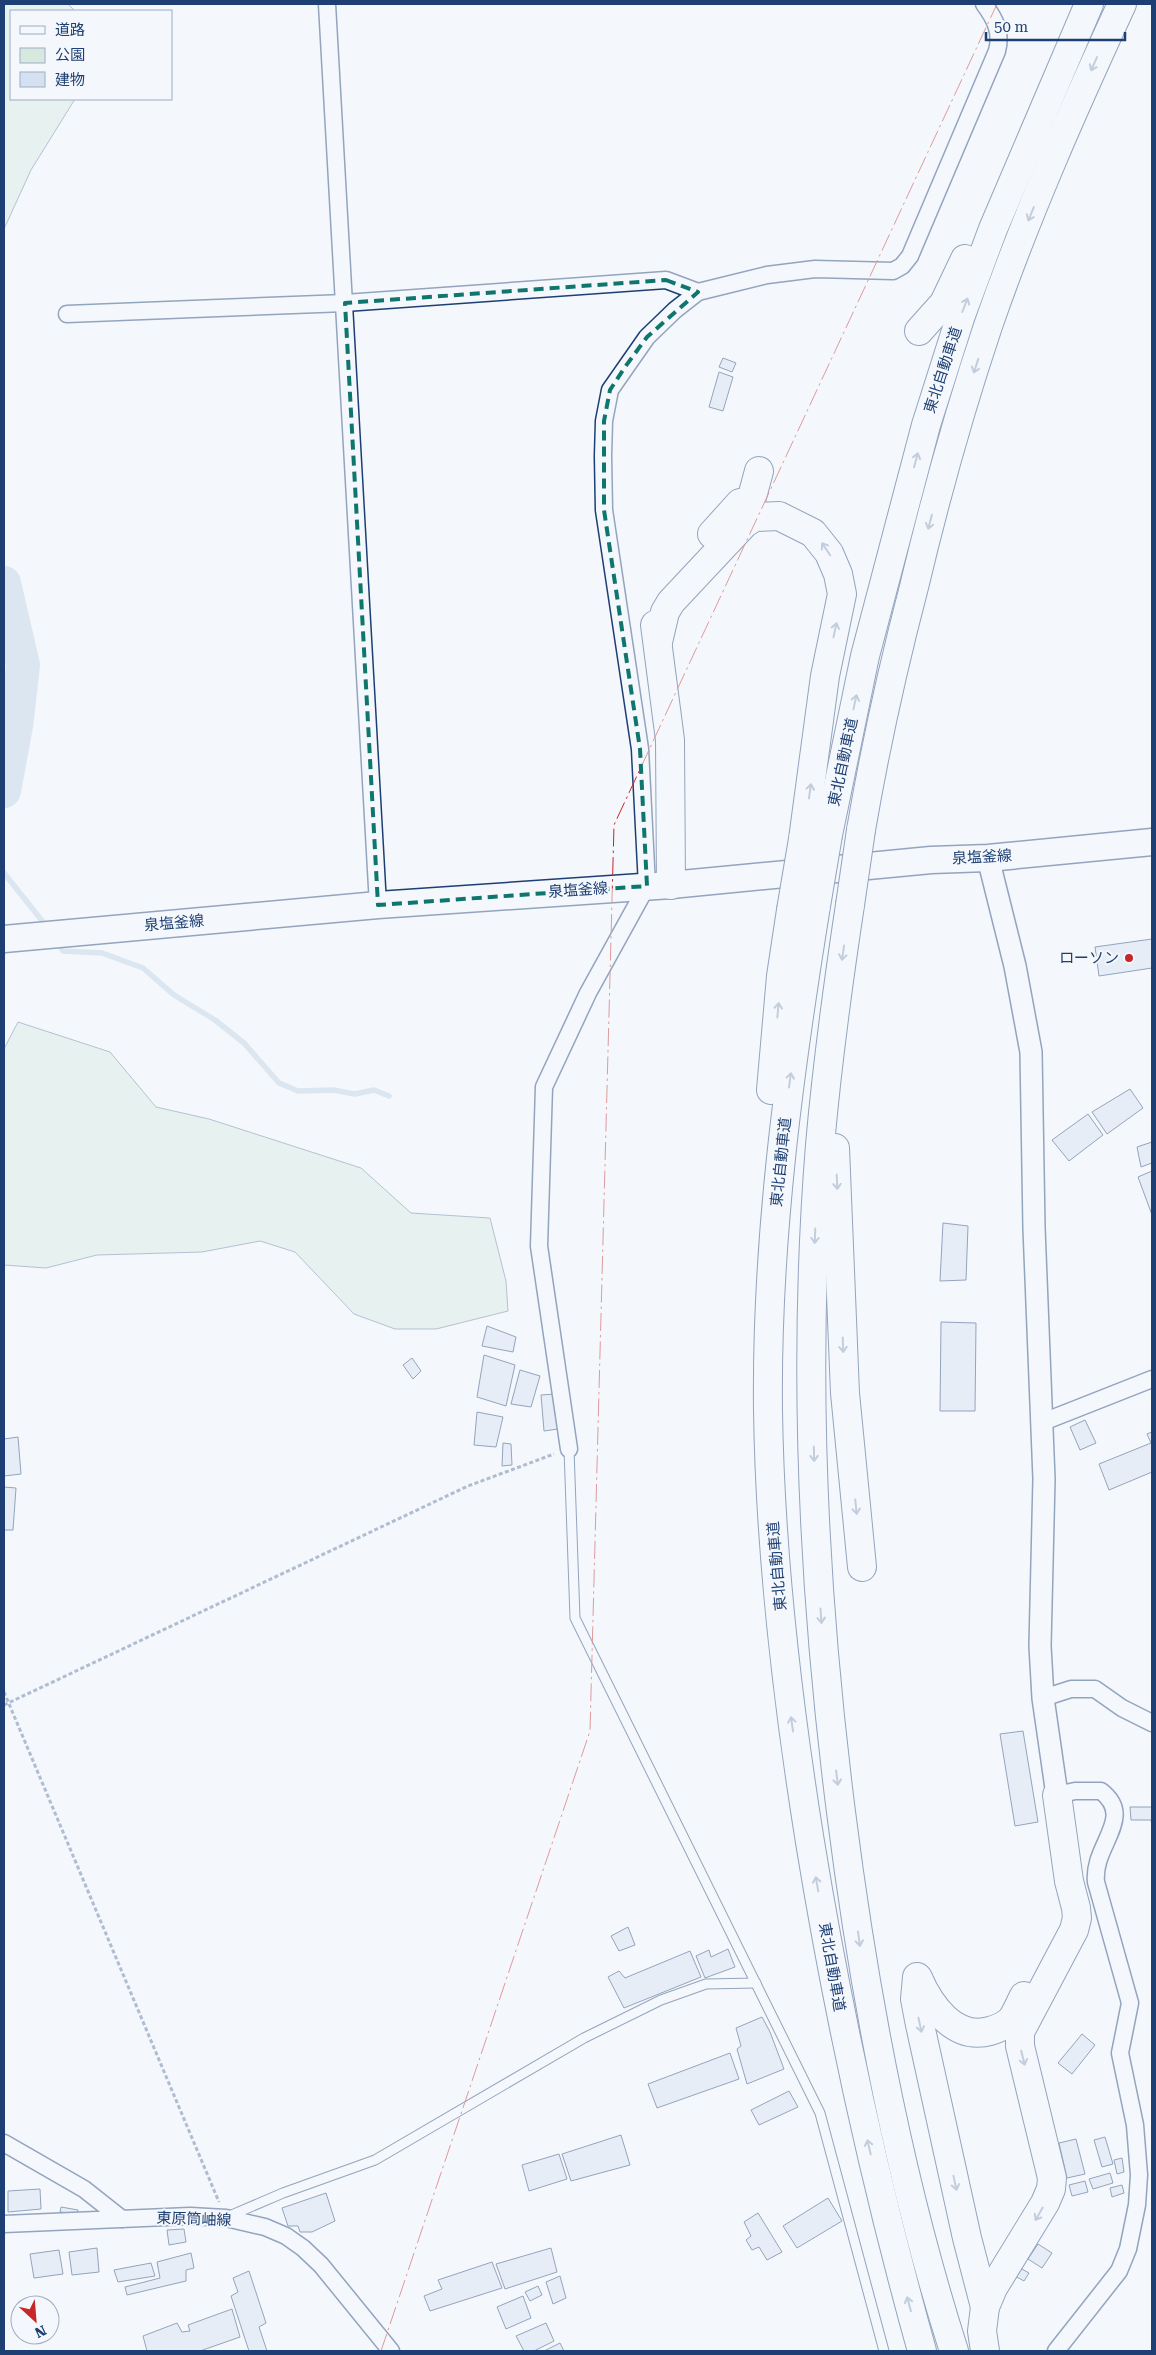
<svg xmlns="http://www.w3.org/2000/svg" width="1156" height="2355" font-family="'Roboto Serif','Noto Sans JP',serif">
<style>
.green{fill:#d7e8df;stroke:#687fa3}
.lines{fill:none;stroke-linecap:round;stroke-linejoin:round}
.stream{stroke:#bed0e5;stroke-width:5.5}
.river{stroke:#bed0e5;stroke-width:34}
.building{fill:#d5e0f0;stroke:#1d3f73}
.service-casing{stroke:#1d3f73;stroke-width:11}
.minor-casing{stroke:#1d3f73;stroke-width:19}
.tertiary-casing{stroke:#1d3f73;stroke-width:24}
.primary-casing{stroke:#1d3f73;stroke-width:29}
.motorway-casing{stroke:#1d3f73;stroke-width:30}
.path{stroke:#5e769c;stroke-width:3;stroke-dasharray:4 2.5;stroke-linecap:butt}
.service{stroke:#f4f7fb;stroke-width:9}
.minor{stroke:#f4f7fb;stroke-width:16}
.tertiary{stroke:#f4f7fb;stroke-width:21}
.primary{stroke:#f4f7fb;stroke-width:26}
.motorway{stroke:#f4f7fb;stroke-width:28}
.motorway-bridge-casing{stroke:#1d3f73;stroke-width:30;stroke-linecap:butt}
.motorway-bridge{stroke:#f4f7fb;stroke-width:28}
.power{stroke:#c62828;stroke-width:1;stroke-dasharray:18 4 2.5 4;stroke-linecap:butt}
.oneway{stroke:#889bb7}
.marked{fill:none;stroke:#0f766e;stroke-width:4;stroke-dasharray:10 6;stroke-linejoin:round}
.poi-dot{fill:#c62828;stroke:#f4f7fb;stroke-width:2}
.labels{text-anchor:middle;stroke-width:4;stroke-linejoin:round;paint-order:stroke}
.street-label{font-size:15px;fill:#1d3f73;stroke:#f4f7fb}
.poi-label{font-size:15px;fill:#1d3f73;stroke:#f4f7fb;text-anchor:end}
</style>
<rect width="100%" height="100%" fill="#f4f7fb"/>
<g class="green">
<polygon points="4,4 68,4 75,11 11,11 11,99 75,99 31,170 4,229"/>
<polygon points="18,1022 110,1052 156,1107 209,1119 361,1168 411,1213 490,1218 506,1281 508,1311 436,1329 395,1329 354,1314 295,1252 260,1241 202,1252 97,1255 46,1268 4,1265 4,1049"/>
</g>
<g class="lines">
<g class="stream">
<polyline points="4,873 47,927"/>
<polyline points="56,941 63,951 102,953 143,968 174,995 215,1020 244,1043 279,1083 298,1091 333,1090 355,1094 374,1090 389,1096"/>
</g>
<polyline class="river" points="4,583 23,665 16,726 4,791"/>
</g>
<g class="building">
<polygon points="723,358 736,363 732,372 719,367"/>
<polygon points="719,372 733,377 723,411 709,407"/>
<polygon points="1152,939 1152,968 1099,976 1095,947"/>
<polygon points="1130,1089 1143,1108 1107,1134 1092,1112"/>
<polygon points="1088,1114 1103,1135 1069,1161 1052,1140"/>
<polygon points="1152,1142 1152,1163 1141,1167 1137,1147"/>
<polygon points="1152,1171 1152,1215 1138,1177"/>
<polygon points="943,1223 968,1226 966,1280 940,1281"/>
<polygon points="941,1322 976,1323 975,1411 940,1411"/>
<polygon points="487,1326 516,1337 513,1352 482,1346"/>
<polygon points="484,1355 515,1365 506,1406 477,1397"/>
<polygon points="412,1358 421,1371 413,1379 403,1365"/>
<polygon points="520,1370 540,1376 531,1407 511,1404"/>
<polygon points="555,1394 558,1429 544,1431 541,1395"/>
<polygon points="477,1412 503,1417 496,1447 474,1445"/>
<polygon points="1085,1420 1096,1443 1080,1450 1070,1427"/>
<polygon points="1152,1432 1152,1472 1109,1490 1099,1464 1151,1443 1147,1434"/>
<polygon points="18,1437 21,1474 4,1476 4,1439"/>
<polygon points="503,1443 511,1444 512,1465 502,1466"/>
<polygon points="4,1487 16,1488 13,1530 4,1530"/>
<polygon points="1023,1731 1038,1822 1015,1826 1000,1734"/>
<polygon points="1130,1807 1152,1807 1152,1827 1151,1820 1131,1820"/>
<polygon points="628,1927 635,1945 619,1951 611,1936"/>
<polygon points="728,1949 735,1967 705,1978 696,1956 709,1950 711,1957"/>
<polygon points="690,1951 701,1977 624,2008 608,1977 619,1971 625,1978"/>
<polygon points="762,2017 770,2032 784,2069 747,2084 737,2049 741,2046 736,2028"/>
<polygon points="1082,2034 1095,2045 1072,2074 1058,2063"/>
<polygon points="730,2053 739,2079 657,2108 648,2084"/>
<polygon points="789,2091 798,2107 759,2125 751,2110"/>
<polygon points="621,2135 630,2165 571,2181 562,2154"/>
<polygon points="1105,2137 1113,2164 1102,2167 1094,2140"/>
<polygon points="1076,2139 1085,2174 1067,2178 1059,2143"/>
<polygon points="559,2154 567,2179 529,2191 522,2165"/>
<polygon points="1122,2158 1124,2172 1117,2174 1114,2160"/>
<polygon points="1110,2173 1113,2183 1093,2189 1089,2179"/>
<polygon points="1085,2181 1088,2192 1072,2196 1069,2185"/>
<polygon points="1122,2185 1124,2193 1112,2197 1110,2188"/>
<polygon points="40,2189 41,2209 8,2212 8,2191"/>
<polygon points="326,2193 335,2221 312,2232 300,2232 298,2226 288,2226 282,2208"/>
<polygon points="828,2198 842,2221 797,2248 783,2226"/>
<polygon points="61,2207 78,2210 77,2214 60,2212"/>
<polygon points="758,2213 782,2252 767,2260 759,2247 752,2250 746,2240 751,2236 744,2222"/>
<polygon points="184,2229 186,2242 169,2245 167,2230"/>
<polygon points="1038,2244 1052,2253 1042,2268 1028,2259"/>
<polygon points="97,2248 99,2272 72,2275 69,2252"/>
<polygon points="551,2248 557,2272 505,2289 496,2264"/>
<polygon points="59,2250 63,2274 34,2278 30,2254"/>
<polygon points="191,2253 194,2268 186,2270 186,2281 127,2295 125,2287 160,2278 157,2262"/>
<polygon points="492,2262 502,2288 430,2311 424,2296 442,2289 438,2280"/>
<polygon points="151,2263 155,2276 118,2282 114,2270"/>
<polygon points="1020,2268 1029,2273 1024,2281 1015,2276"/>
<polygon points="249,2271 266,2323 259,2327 267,2351 249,2351 231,2296 238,2292 233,2278"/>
<polygon points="560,2276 566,2298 553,2304 546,2282"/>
<polygon points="538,2286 542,2295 530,2301 525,2292"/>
<polygon points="523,2296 531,2318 506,2329 497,2307"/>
<polygon points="232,2309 240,2337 200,2351 147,2351 143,2336 177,2323 182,2332 190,2331 188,2325"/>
<polygon points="546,2323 554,2341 534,2351 524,2351 516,2336"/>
<polygon points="560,2343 564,2351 544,2351"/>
</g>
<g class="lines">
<defs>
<g id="service">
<polyline points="569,1449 575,1618 820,2113 884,2351"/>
<polyline points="227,2217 283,2193 375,2160 584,2038 661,2000 706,1984 756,1983"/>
</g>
<g id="minor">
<polyline points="327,4 378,905"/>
<polyline points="67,314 345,303 666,280 698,292"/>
<polyline points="1043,1422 1152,1379"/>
<path d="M569 1449 539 1246 544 1087 588 993 647 886 640 749 604 510 603 456 604 421 610 390 647 337 675 310 698 292 767 275 815 269 893 271 902 266 910 256 997 51C1002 32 995 19 984 4"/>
<polyline points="1043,1698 1071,1689 1095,1689 1122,1708 1152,1723"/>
<polyline points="4,2143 84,2189 122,2219"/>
<polyline points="4,2224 190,2216 226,2218 265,2227 286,2236 303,2248 321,2265 391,2351"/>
<path d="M1056 2351 1119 2271 1128 2249 1137 2205 1139 2175 1135 2125 1120 2053 1130 2003 1096 1882C1092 1845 1136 1818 1101 1791H1075L1057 1795"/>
</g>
<polyline id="tertiary" points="988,858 1015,966 1031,1052 1034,1228 1044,1479 1040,1646 1043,1698 1057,1795"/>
<polyline id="primary" points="4,939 378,905 671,885 931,860 988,858 1152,842"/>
<g id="motorway">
<polyline points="919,331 944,303 965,259"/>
<polyline points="745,523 759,471"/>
<polyline points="712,534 740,503"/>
<polyline points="655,625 670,740 671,885"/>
<polyline points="658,642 665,612 671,602 745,523 755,517 779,516 813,533 829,553 838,574 842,594 825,676 803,839"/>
<path d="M861 830C875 748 893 667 914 587 935 499 959 412 988 326 1026 216 1073 110 1122 4"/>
<polyline points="828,835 865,656 926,425 961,315 993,229 1089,4"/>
<path d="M850 905C838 984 827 1065 820 1145 802 1367 813 1592 841 1812 864 1994 898 2176 954 2351"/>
<path d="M816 906C789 1072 766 1241 768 1410 770 1555 787 1699 810 1842 838 2014 875 2183 922 2351"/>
<polyline points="771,1090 781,976 791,910"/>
<polyline points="835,1148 845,1393 862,1567"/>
<polyline points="917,1977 915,1999 920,2025 967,2238 985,2307"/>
<path d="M918 1978C930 2006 955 2041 990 2031 997 2029 1006 2025 1011 2020 1016 2014 1020 2003 1024 1996"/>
<polyline points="985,2351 982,2331 985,2307 993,2288 1045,2203 1051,2189 1052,2178 1020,2046 1020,2032 1074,1930 1077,1918 1076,1908 1069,1881 1057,1795"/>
</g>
</defs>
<use href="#service" class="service-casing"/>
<use href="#minor" class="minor-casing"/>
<use href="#tertiary" class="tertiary-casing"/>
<use href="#primary" class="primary-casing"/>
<use href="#motorway" class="motorway-casing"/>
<g class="path">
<polyline points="4,1692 219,2202"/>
<polyline points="4,1705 468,1486 554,1454"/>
</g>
<use href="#service" class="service"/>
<use href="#minor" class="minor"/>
<use href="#tertiary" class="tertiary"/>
<use href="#primary" class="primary"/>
<use href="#motorway" class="motorway"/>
<defs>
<g id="motorway-bridge">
<polyline points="850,905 861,830"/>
<polyline points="816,906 828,835"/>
<polyline points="791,910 803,839"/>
</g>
</defs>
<use href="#motorway-bridge" class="motorway-bridge-casing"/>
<use href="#motorway-bridge" class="motorway-bridge"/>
<polyline class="power" points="381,2351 590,1731 614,825 997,4"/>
</g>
<defs><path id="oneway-shaft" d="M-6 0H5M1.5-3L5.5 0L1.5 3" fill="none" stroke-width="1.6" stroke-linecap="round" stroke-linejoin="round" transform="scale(1.25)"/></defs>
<g class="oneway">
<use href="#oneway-shaft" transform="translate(1094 64) rotate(114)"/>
<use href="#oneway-shaft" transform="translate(1031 214) rotate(112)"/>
<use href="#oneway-shaft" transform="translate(965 305) rotate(-69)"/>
<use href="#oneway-shaft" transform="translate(976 366) rotate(108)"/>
<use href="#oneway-shaft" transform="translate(916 460) rotate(-75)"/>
<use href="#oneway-shaft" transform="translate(930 522) rotate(105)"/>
<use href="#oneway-shaft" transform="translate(826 549) rotate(-124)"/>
<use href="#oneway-shaft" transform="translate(835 630) rotate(-78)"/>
<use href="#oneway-shaft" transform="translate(855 702) rotate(-78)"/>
<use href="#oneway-shaft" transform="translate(810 791) rotate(-82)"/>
<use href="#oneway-shaft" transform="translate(843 953) rotate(98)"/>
<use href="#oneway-shaft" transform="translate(778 1010) rotate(-85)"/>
<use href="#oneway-shaft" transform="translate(790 1080) rotate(-82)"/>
<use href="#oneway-shaft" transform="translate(837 1182) rotate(88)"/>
<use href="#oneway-shaft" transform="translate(815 1236) rotate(92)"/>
<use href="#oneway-shaft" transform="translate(843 1345) rotate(88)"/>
<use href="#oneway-shaft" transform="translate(814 1454) rotate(89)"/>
<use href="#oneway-shaft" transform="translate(856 1507) rotate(84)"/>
<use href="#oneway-shaft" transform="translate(821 1616) rotate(86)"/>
<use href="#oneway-shaft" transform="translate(792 1724) rotate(-98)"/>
<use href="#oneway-shaft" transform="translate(837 1778) rotate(83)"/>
<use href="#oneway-shaft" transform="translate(817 1884) rotate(-100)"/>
<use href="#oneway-shaft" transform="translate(859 1939) rotate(82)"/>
<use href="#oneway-shaft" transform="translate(920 2025) rotate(78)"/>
<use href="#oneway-shaft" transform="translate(1023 2058) rotate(76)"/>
<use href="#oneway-shaft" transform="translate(869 2147) rotate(-103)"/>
<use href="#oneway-shaft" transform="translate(955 2183) rotate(78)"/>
<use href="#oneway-shaft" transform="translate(1039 2214) rotate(120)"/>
<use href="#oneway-shaft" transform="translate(909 2304) rotate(-105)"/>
</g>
<path d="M0 0H1156V2355H0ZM666 280 698 292 647 337 625 367 610 390 604 421V510L640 749 647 886 378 905 345 303Z" fill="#f4f7fb" fill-opacity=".55" fill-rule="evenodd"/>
<path class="marked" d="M666 280 698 292 647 337 625 367 610 390 604 421V510L640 749 647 886 378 905 345 303Z"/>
<circle class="poi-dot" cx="1129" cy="958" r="5"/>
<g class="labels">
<g class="street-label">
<text transform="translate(943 370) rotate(-72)" y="5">東北自動車道</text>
<text transform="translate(843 762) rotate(-78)" y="5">東北自動車道</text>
<text transform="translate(982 857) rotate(-3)" y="5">泉塩釜線</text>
<text transform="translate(578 890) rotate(-4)" y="5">泉塩釜線</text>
<text transform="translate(174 923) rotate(-5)" y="5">泉塩釜線</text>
<text transform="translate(781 1162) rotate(-84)" y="5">東北自動車道</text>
<text transform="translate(777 1566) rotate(-95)" y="5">東北自動車道</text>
<text transform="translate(832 1967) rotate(80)" y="5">東北自動車道</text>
<text transform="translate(194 2219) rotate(2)" y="5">東原筒岫線</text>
</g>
<g class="poi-label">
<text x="1119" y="963">ローソン</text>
</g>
</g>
<rect width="1156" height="2355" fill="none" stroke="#1d3f73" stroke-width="10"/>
<rect x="10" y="10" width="162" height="90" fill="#f4f7fb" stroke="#9eadc5"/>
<rect x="20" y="26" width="25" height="8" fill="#f4f7fb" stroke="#9eadc5"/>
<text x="55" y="35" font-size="15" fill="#1d3f73">道路</text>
<rect x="20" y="48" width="25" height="15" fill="#d7e8df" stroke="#9eadc5"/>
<text x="55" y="60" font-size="15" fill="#1d3f73">公園</text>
<rect x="20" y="72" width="25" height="15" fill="#d5e0f0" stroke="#9eadc5"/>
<text x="55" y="85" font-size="15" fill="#1d3f73">建物</text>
<g transform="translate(35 2320) rotate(154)"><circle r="24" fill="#f4f7fb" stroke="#9eadc5"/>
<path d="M0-4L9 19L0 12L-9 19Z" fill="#c62828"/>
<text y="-8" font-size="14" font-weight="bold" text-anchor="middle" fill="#1d3f73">N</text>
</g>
<path d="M986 32v8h139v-8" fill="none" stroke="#1d3f73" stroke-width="2.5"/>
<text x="994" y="32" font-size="15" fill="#1d3f73" stroke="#f4f7fb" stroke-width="4" paint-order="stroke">50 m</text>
</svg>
